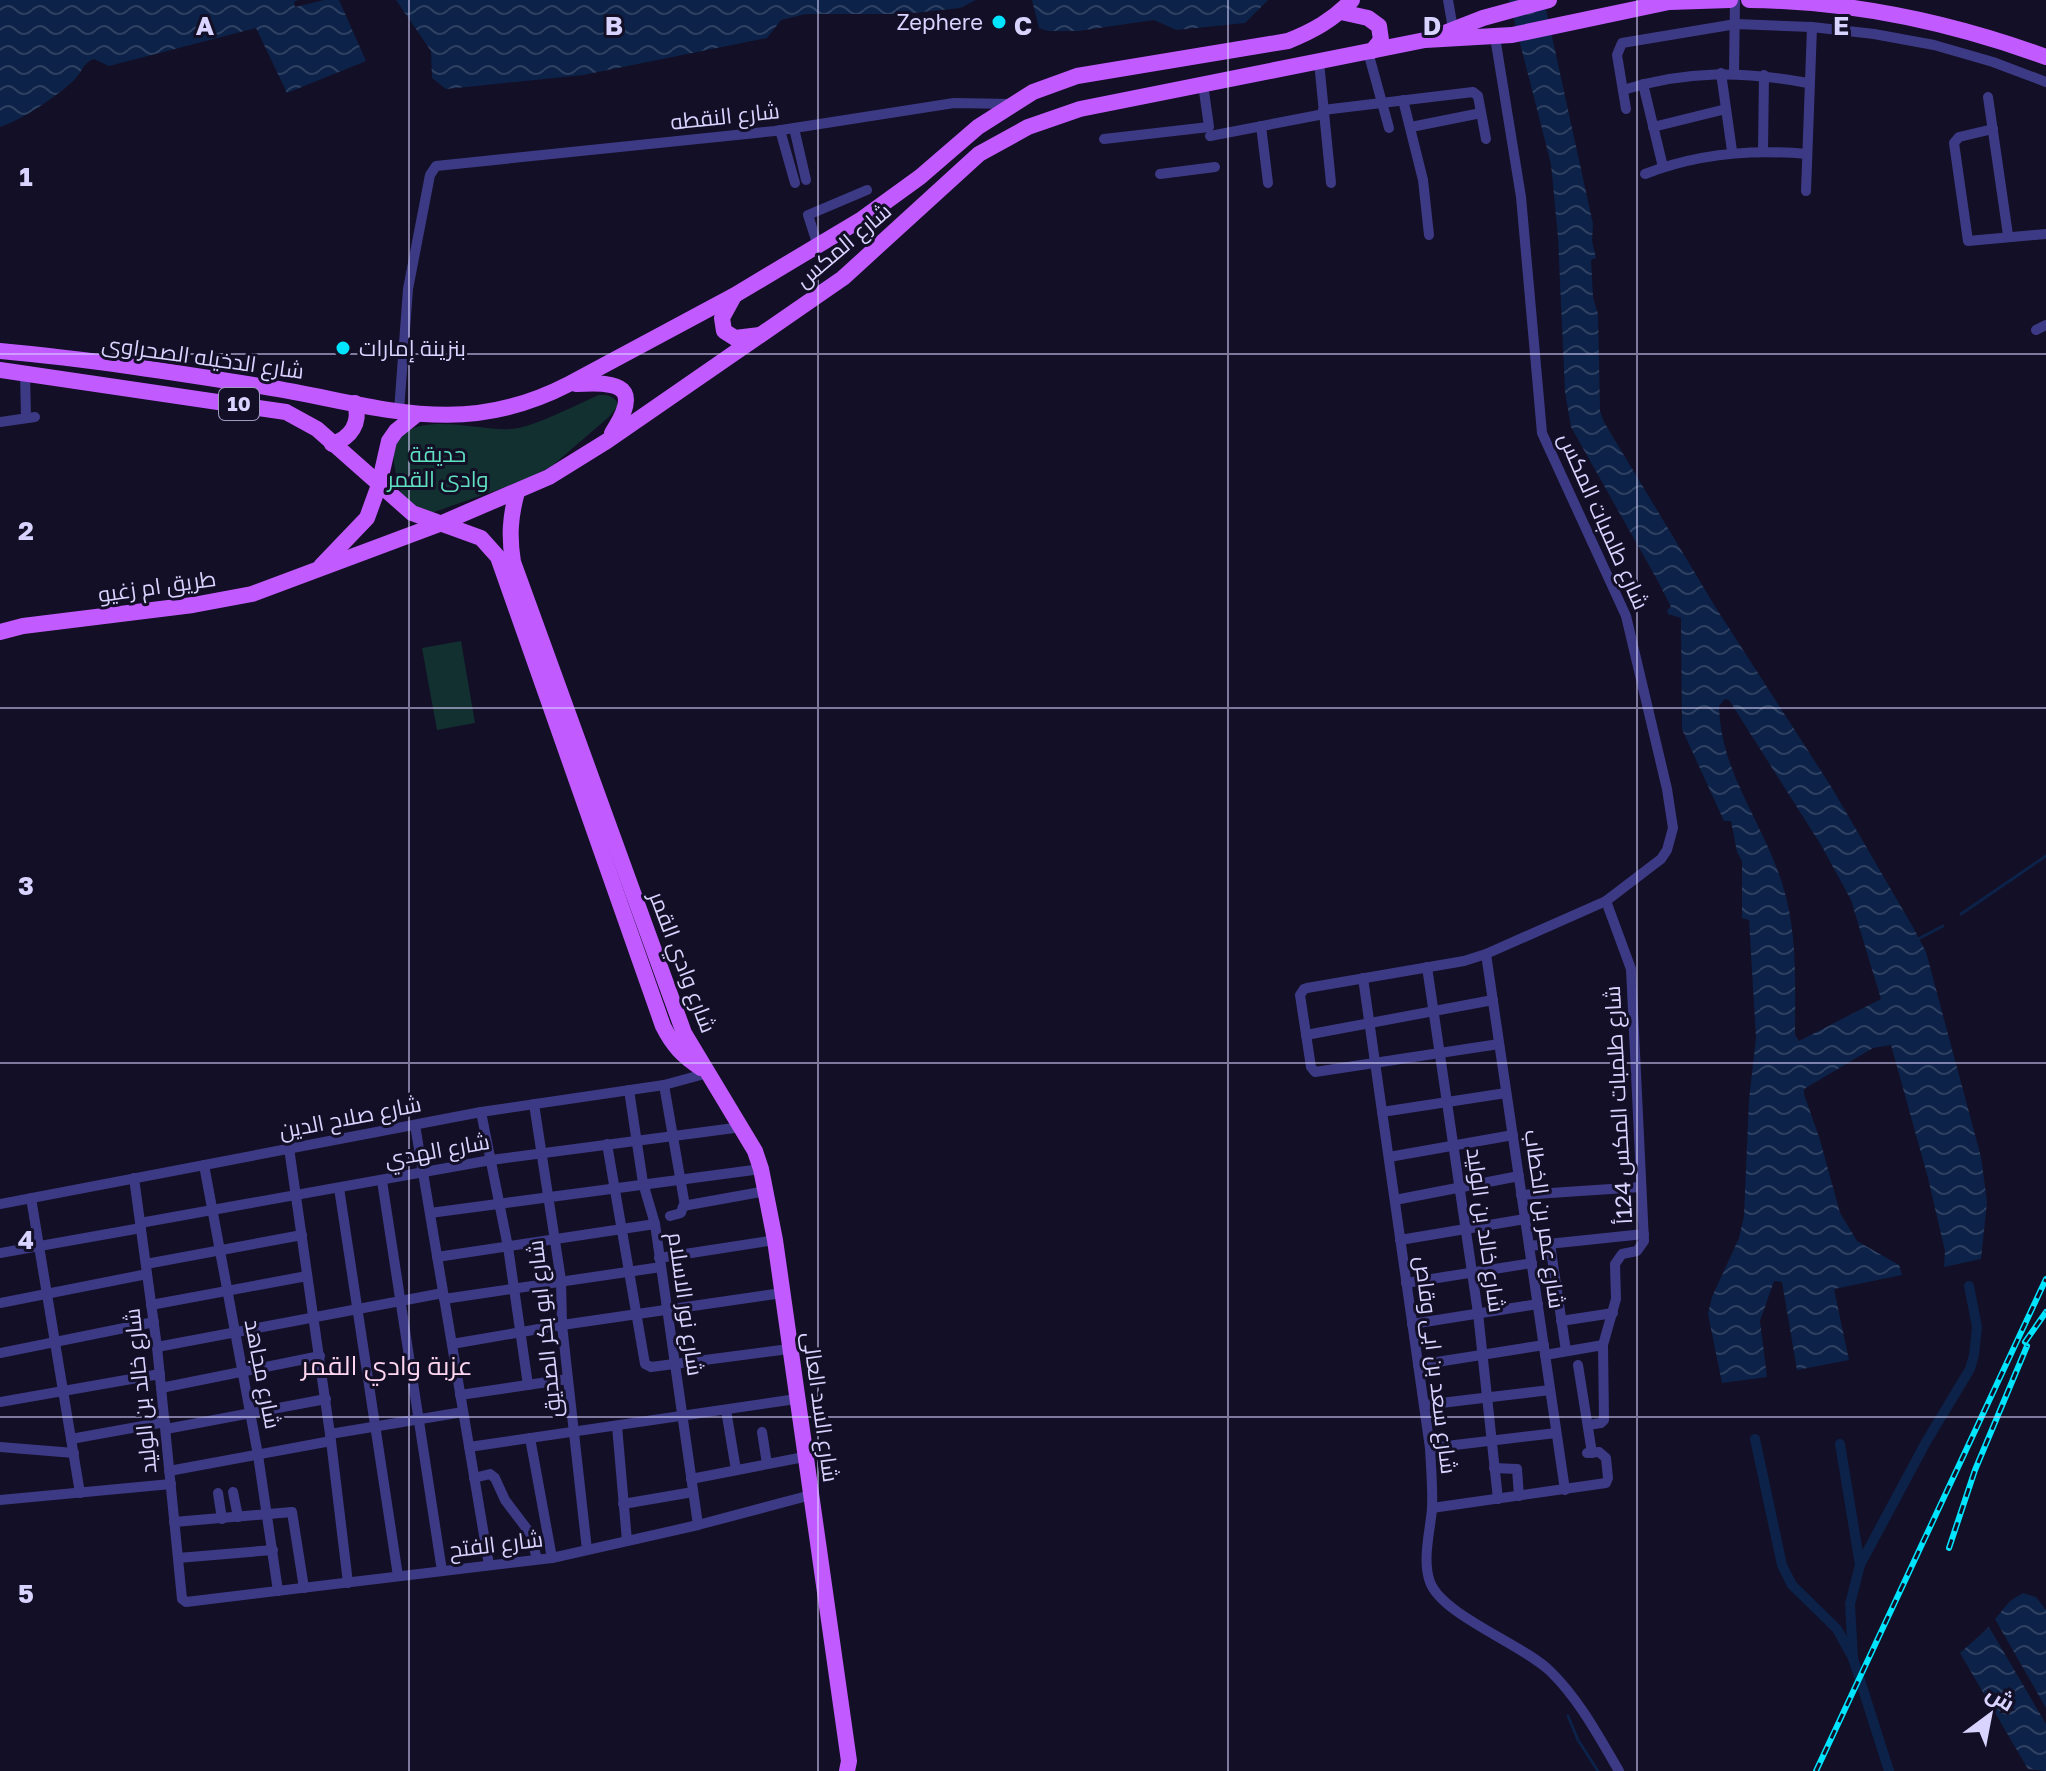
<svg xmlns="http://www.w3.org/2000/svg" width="2046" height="1771" font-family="'Golos Text',Cairo,sans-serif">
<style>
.green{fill:#12302f}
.water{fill:url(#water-waves);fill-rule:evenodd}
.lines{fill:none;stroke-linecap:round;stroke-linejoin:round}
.stream{stroke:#0c2248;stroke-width:3}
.canal{stroke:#0c2248;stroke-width:10}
.minor{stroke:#3d3a85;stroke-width:10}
.primary{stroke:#c25bff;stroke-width:16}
.rail-casing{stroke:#00e5ff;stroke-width:6}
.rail{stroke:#130f26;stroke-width:3;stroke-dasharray:9;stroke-linecap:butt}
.grid{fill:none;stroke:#d9d4ff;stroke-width:2;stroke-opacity:0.55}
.poi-dot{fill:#00e5ff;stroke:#130f26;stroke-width:3}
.labels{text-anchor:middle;stroke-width:6;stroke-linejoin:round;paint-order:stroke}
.shield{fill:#130f26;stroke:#9e99be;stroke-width:2}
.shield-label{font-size:20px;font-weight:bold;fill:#d9d4ff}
.poi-label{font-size:22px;fill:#d9d4ff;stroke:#130f26;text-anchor:end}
.street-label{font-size:22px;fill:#d9d4ff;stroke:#130f26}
.park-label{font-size:22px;fill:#5fe0c0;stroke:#130f26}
.quarter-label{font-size:26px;fill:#ffd6f0;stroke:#130f26}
.grid-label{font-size:26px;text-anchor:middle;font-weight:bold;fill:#d9d4ff;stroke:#130f26;stroke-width:6;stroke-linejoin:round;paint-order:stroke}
</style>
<defs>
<pattern id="water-waves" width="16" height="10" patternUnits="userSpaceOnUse" patternTransform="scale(2)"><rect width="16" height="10" fill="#0c2248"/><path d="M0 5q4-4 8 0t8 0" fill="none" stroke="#2f4163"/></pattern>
</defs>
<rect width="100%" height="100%" fill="#130f26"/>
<g class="green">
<path d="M599 395C607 395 612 395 617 402V407L610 416 552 466 520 482 434 512H422L401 495C399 482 392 465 394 452 401 405 481 432 511 429 535 427 575 405 599 395Z"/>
<polygon points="461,641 475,723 437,730 422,648"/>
</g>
<g class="water">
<path d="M0 0H298L294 2 295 7 324 0H339L366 61 287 93 256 28 109 66 94 59C81 64 82 74 72 82 52 99 26 118 0 127Z"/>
<polygon points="396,0 976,0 960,8 904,14 806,14 781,20 767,38 583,75 446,89 432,78 431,51"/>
<polygon points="1032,0 1268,0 1245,23 1176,30 1154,20 1078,31 1048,31 1039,28"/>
<path d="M1509 0H1544L1593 224 1592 241 1596 258 1591 260 1593 297 1598 314 1600 411 1604 422 1716 608 1832 788 1914 929 1926 952 1981 1157 1987 1202 1981 1259 1944 1267 1945 1251 1928 1178 1891 1045 1873 1048 1804 1089V1094L1820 1140 1840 1213 1857 1241 1899 1265 1902 1275 1834 1289 1849 1360 1797 1370 1782 1282 1774 1281 1760 1321 1767 1377 1722 1383 1708 1314 1712 1297 1739 1238 1744 1216 1749 1100 1756 1037 1749 920 1742 918V861L1737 852 1731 821H1724L1682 729 1681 618 1668 614 1667 610 1671 607 1659 583 1571 427 1565 392 1558 237 1551 164ZM1725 699 1729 700 1821 845 1851 900 1881 999 1799 1041 1795 1035C1795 985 1798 932 1782 883 1762 820 1721 774 1719 706Z"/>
<polygon points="2023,1593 2036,1597 2046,1610 2046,1708 1995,1619 2010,1601"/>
<polygon points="1989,1627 2046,1724 2046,1771 2028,1769 1960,1653"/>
</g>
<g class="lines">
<g class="stream">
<polyline points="1961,914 2046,856"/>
<polyline points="1918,939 1943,926"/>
<polyline points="1568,1716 1578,1740 1598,1771"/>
</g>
<g class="canal">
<polyline points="1755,1439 1782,1565 1792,1585 1837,1629 1853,1658 1889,1771"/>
<polyline points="1840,1444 1860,1565"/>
<polyline points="1853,1658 1850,1604 1860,1565 1926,1442 1970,1369 1974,1355 1977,1327 1969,1286"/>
</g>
<g class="minor">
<polyline points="1448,0 1453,29"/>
<polyline points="1495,37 1521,197 1542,433 1626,616 1667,789 1673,828 1667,850 1661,859 1606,901 1486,954 1464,961 1307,988 1304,989 1300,995 1311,1067 1315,1072 1499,1044"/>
<polyline points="1368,52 1389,128"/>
<polyline points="1319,62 1331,183"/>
<polyline points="1721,73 1732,151"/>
<polyline points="1734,73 1735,0"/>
<polyline points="1643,84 1663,167"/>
<path d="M1623 90C1688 70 1742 71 1808 83"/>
<polyline points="1988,97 2008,235"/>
<polyline points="1403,100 1423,180 1429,235"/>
<polyline points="1626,109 1617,55 1622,43 1736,24 1812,27 1874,34 1934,45 1993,62 2046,82"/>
<polyline points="1323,110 1473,92 1478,96 1486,139"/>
<polyline points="1261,126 1268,183"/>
<polyline points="1411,127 1481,113"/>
<polyline points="1653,127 1726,109"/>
<polyline points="794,128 806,180"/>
<polyline points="1993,129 1959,137 1954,143 1968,241 2046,234"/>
<polyline points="780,130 795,183"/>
<polyline points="1210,136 1324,114"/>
<polyline points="1104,139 1209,127 1203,84"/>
<polyline points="1763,150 1764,75"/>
<polyline points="1160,174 1215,167"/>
<path d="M1645 174C1698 153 1751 149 1807 154"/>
<polyline points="1806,191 1812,27"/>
<polyline points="818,246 808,215 867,190"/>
<polyline points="2036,330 2046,325"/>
<polyline points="25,372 26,418"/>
<polyline points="399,411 408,289 430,175 436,166 775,131 954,103 1012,104"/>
<polyline points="0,422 35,417"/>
<polyline points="1486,954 1565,1490"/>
<polyline points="1427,967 1478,1313 1498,1499"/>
<path d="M1363 978 1430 1448C1431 1468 1433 1489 1432 1509 1430 1532 1422 1560 1430 1582 1442 1615 1522 1644 1550 1671 1579 1699 1599 1737 1619 1771"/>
<polyline points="1306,1035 1493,1000"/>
<polyline points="664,1085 685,1206"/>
<polyline points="629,1090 643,1183 655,1224 698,1525"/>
<polyline points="534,1104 561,1280 562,1325 587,1550"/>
<polyline points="481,1112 508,1247 528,1385"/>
<polyline points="1382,1112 1506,1093"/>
<polyline points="415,1125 489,1565"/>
<polyline points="607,1144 645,1364 651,1367 789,1349"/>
<polyline points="289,1148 331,1441 348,1583"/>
<polyline points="1389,1157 1513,1135"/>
<polyline points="204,1165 258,1455 278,1591"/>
<polyline points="134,1178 157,1347 182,1599 186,1602 552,1558 698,1525 811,1495"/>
<polyline points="382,1181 442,1571"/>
<polyline points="339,1188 398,1576"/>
<polyline points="1521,1195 1641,1187"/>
<polyline points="31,1198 80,1493"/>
<polyline points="1395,1200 1519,1176"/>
<polyline points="0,1204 481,1112 664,1085 708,1073"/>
<polyline points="430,1213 761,1169"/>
<polyline points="670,1216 681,1213 683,1206 766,1191"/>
<polyline points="140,1223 491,1160 742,1127"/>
<polyline points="1400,1240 1525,1219"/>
<polyline points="1550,1244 1566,1351"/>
<polyline points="1529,1246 1644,1234"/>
<polyline points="0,1253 141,1228"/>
<polyline points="437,1257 655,1224"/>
<polyline points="659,1258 775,1240"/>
<polyline points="146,1264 302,1235"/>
<polyline points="1406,1283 1532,1263"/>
<polyline points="444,1299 661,1267"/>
<polyline points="0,1303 147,1274"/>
<polyline points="151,1305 307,1276"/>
<polyline points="1561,1321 1613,1313"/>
<polyline points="1412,1324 1538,1304"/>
<polyline points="452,1344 562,1325 782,1293"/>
<polyline points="157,1347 443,1293"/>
<polyline points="0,1353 154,1322"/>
<polyline points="1545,1355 1603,1345"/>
<polyline points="1418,1365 1544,1345"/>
<polyline points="1578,1365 1592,1453"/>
<polyline points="161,1388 320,1356"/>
<polyline points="460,1395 568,1379"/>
<polyline points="0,1402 160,1374"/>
<polyline points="1424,1405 1550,1390"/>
<polyline points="726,1410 736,1470"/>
<polyline points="1588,1425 1601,1423 1604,1420 1603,1345 1616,1299 1615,1264 1622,1254 1637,1251 1644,1241 1631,969 1606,901"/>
<polyline points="617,1426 627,1541"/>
<polyline points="166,1429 326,1399"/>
<polyline points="762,1432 767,1464"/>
<polyline points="330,1434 463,1412"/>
<polyline points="530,1438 552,1558"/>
<polyline points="71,1439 165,1422"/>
<polyline points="0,1447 74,1453"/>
<polyline points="469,1447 796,1399"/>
<polyline points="1430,1448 1556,1433"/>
<polyline points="1494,1468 1517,1469 1519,1496"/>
<polyline points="169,1471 331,1441"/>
<polyline points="474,1478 490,1474 495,1478 505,1500 530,1533 537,1559"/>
<polyline points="691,1479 804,1457"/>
<polyline points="233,1492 238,1517"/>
<polyline points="218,1493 222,1519"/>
<polyline points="0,1500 171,1484"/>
<polyline points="623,1504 693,1492"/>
<polyline points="1432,1508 1606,1483 1608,1478 1606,1458 1599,1452 1587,1453"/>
<polyline points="174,1522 292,1512 304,1588"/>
<polyline points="178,1558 273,1550"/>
</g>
<g class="primary">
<path d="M1749 0C1852 1 1950 22 2046 57"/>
<polyline points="1341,12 1368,18 1379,26 1381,40 1372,51"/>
<polyline points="1437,36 1483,18 1549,0"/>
<polyline points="734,296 722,318 724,331 735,338 760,335"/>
<path d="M0 351C89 359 178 373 266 387 379 405 459 441 569 384L735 295 862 219 920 177 978 127 1033 92 1077 76 1288 41C1313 31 1333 20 1352 0"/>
<path d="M0 370 286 412 317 429 412 513 481 538 498 557 663 1026C673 1046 683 1056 701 1068"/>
<path d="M576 384C621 381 642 387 612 433"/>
<path d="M332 444C351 438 361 423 355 403"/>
<path d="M517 492C510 517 509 537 513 562L684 1033 755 1151 761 1169 775 1240 849 1761 847 1771"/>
<polyline points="321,566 367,518 379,485 389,441 396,431 417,414"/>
<polyline points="0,632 23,626 193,605 252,594 442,523 549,477 607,441 843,278 979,154 1028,127 1080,109 1425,40 1512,35 1669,2 1730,0"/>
</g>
<defs>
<g id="rail">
<polyline points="2025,1342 2046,1312"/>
<polyline points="1949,1548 1975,1470 2027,1346"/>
<polyline points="1816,1771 2046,1279"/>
</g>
</defs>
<use href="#rail" class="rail-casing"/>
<use href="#rail" class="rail"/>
</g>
<path class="grid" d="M409 0V1771M818 0V1771M1228 0V1771M1637 0V1771M0 354H2046M0 708H2046M0 1063H2046M0 1417H2046"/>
<g class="poi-dot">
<circle cx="999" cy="22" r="8"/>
<circle cx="343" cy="348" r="8"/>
</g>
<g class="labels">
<rect class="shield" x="219" y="388" width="40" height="32" rx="6"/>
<g class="shield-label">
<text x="239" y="411">10</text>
</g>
<g class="poi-label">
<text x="983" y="30">Zephere</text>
<text x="359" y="356" text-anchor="start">بنزينة إمارات</text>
</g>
<g class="street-label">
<text transform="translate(725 116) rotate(-6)" y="8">شارع النقطه</text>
<text transform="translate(843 245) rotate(-40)" y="8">شارع المكس</text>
<text transform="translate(203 357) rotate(8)" y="8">شارع الدخيله الصحراوى</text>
<text transform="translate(1604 521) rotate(66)" y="8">شارع طلمبات المكس</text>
<text transform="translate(157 586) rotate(-8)" y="8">طريق ام زغيو</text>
<text transform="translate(683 962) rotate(69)" y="8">شارع وادي القمر</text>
<text transform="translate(1618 1105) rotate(-93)" y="8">شارع طلمبات المكس 124أ</text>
<text transform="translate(350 1117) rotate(-11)" y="8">شارع صلاح الدين</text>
<text transform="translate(437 1150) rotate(-10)" y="8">شارع الهدي</text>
<text transform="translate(1545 1219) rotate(82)" y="8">شارع عمر بن الخطاب</text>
<text transform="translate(1486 1230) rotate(82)" y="8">شارع خالد بن الوليد</text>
<text transform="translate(686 1304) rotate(82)" y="8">شارع نور الاسلام</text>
<text transform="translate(544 1329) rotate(-96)" y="8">شارع ابو بكر الصديق</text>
<text transform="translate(1436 1365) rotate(83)" y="8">شارع سعد بن ابى وقاص</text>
<text transform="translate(263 1374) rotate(79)" y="8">شارع مجاهد</text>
<text transform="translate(140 1391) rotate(-96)" y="8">شارع خالد بن الوليد</text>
<text transform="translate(821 1407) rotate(82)" y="8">شارع السد العالى</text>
<text transform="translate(496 1544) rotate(-7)" y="8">شارع الفتح</text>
</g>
<g class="park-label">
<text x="438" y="462">حديقة<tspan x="438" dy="25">وادى القمر</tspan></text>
</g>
<g class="quarter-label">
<text x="387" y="1375">عزبة وادي القمر</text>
</g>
</g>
<g class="grid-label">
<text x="205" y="35">A</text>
<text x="614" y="35">B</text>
<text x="1023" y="35">C</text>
<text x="1432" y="35">D</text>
<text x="1841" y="35">E</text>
<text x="26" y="186">1</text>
<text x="26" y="540">2</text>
<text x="26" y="895">3</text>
<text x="26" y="1249">4</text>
<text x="26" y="1603">5</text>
</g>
<g transform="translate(1990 1715) rotate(32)" stroke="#130f26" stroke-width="6" paint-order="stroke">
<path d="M0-6L14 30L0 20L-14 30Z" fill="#d9d4ff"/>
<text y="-12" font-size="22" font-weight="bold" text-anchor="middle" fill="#d9d4ff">ش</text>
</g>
</svg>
